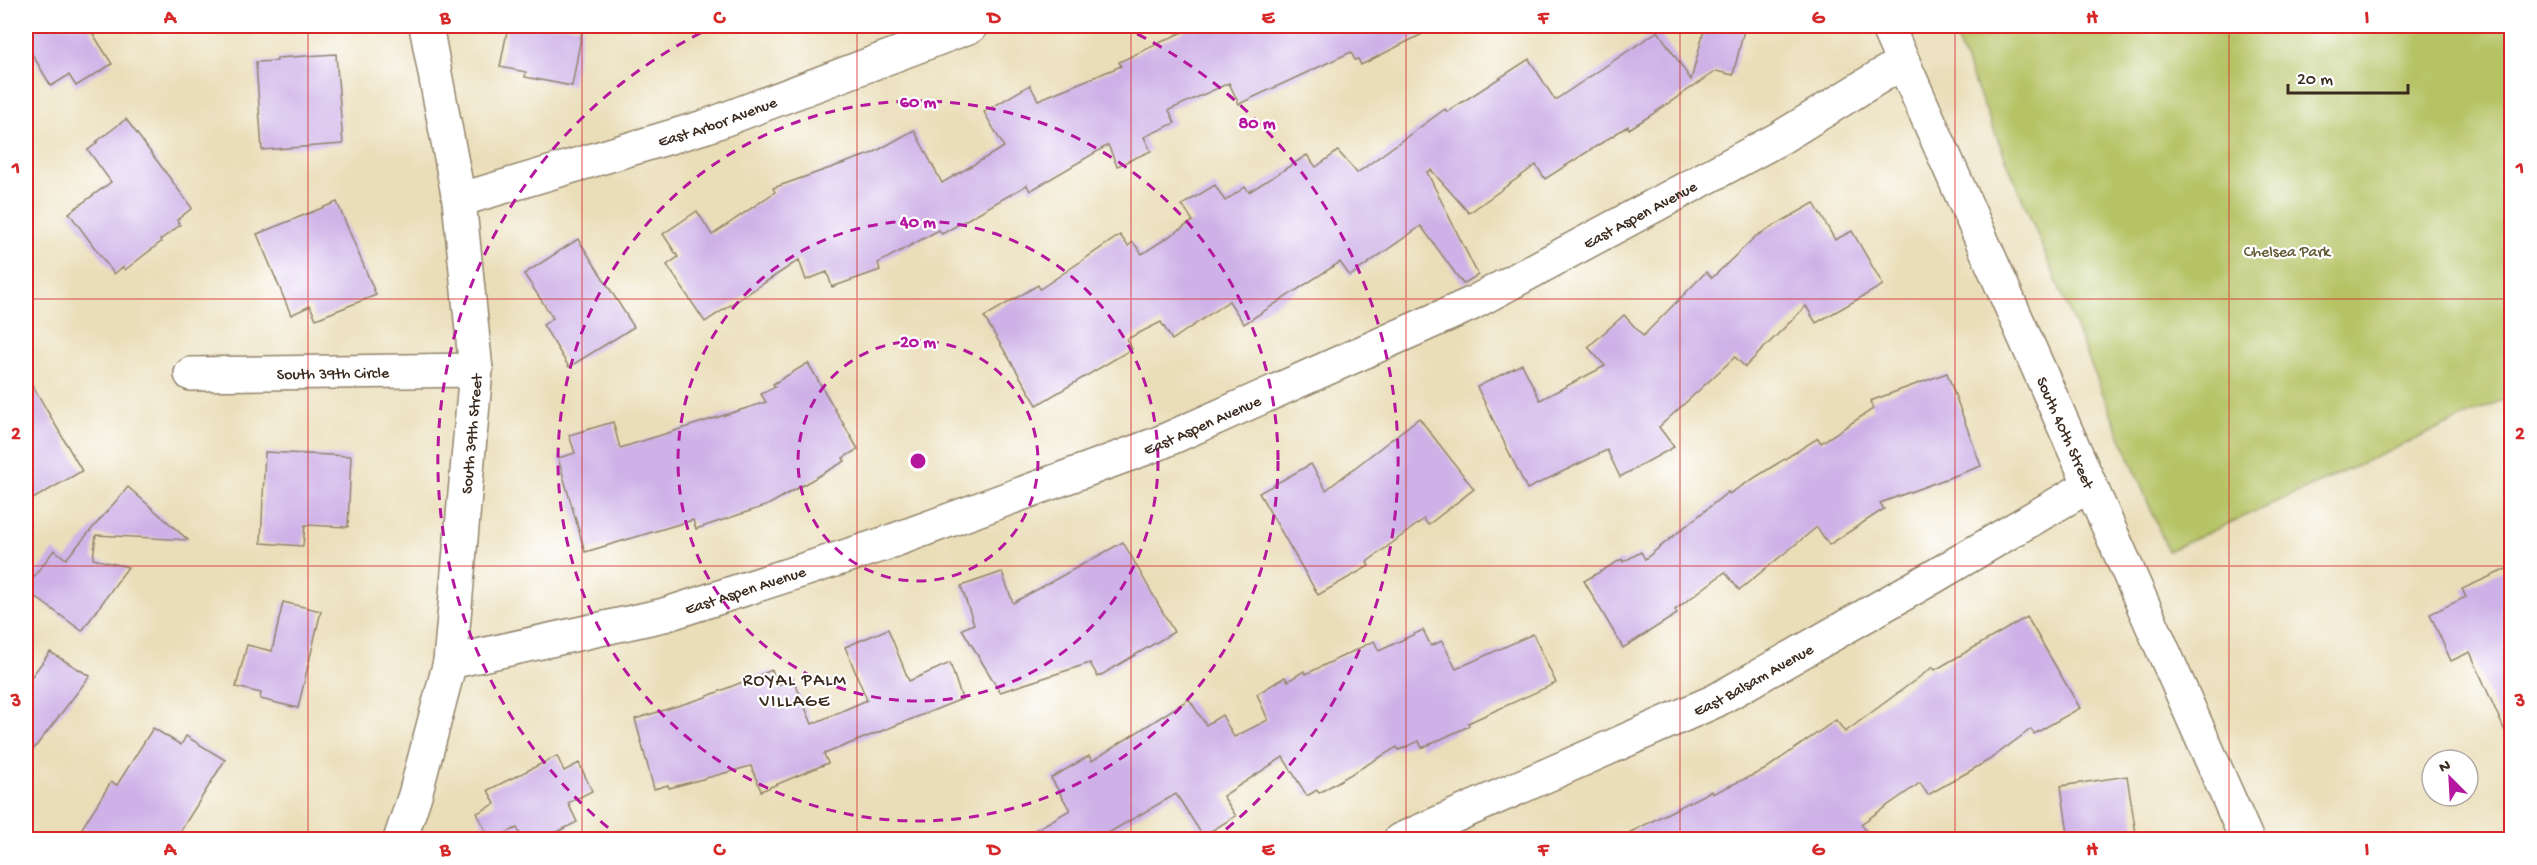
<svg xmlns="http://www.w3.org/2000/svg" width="2537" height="865" font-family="'Gochi Hand',sans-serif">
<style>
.green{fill:#b5c365;stroke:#787642;stroke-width:1.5}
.building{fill:#cdb1e7}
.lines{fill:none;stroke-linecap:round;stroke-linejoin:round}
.minor-casing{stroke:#92846c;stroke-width:36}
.minor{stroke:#fff;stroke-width:33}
.grid{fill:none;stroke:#d62828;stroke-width:1.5;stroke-opacity:0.55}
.ring{fill:none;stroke:#b5179e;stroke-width:3;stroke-dasharray:10 8}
.labels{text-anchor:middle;stroke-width:4.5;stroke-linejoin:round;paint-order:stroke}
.street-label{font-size:16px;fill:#3b2a1e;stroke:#fff}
.park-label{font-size:16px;fill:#605833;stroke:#fff}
.neighbourhood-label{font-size:18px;letter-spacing:1.5px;fill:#3b2a1e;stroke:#fff}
.centre{fill:#b5179e;stroke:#fff;stroke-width:3}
.ring-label{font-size:18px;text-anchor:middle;font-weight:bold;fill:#b5179e;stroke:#fff;stroke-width:4.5;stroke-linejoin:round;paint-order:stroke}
.neatline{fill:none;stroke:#d62828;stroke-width:2}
.grid-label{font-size:20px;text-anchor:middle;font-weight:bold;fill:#d62828}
</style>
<rect width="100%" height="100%" fill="#fff"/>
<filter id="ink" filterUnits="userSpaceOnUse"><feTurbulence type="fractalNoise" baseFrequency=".0167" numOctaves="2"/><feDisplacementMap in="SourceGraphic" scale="12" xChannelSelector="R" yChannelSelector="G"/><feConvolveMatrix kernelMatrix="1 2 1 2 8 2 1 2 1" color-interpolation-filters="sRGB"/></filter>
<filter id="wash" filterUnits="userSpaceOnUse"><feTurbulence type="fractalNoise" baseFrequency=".008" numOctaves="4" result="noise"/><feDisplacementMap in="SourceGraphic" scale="24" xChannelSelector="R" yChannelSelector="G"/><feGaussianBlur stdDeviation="1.35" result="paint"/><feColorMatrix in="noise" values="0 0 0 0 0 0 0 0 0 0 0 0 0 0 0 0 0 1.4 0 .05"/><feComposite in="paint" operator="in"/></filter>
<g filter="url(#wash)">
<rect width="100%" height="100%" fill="#eadeb9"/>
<polygon class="green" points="1951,26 2511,26 2511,396 2168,551"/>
<g id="blocks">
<g class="building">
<polygon points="26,26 88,26 112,64 76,86 69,75 51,86 26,44"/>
<polygon points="508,26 583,26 572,86 525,77 526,72 500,67"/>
<polygon points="1195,26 1438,26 1361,65 1358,59 1355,60 1351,52 1239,104 1229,83 1169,110 1175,123 1144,137 1151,151 1117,166 1108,145 1030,191 1027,185 942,234 939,230 878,263 880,270 832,287 827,272 806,280 799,260 705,322 667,265 678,257 663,234 697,211 712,235 775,192 773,188 873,153 914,130 942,183 1004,147 984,112 1030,85 1038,100 1121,66 1119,62"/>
<polygon points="1705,26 1745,26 1733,75 1716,71 1648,117 1629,129 1628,126 1545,179 1536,165 1469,213 1431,170 1427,172 1478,275 1463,284 1421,226 1350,276 1340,262 1244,324 1229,301 1172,340 1161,322 1127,339 1132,349 1037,405 984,317 1038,285 1040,289 1120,235 1128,246 1133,242 1142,254 1193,221 1182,205 1215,185 1225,201 1245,187 1249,192 1307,155 1316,167 1338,151 1357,173 1445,109 1447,112 1529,59 1555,100 1658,31 1691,80"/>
<polygon points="336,54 343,144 262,150 256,62 277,61 277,58"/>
<polygon points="126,119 192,208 177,220 180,225 160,240 161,242 125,270 123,267 114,274 69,213 111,182 88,150 97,143 96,142"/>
<polygon points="337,202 376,295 316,319 310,306 291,315 257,234"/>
<polygon points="1814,203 1835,240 1852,231 1883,285 1816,323 1806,306 1745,367 1735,357 1659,427 1674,447 1620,477 1607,450 1527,489 1477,387 1522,364 1540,400 1605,366 1588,347 1624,315 1643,336 1706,272 1712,278 1756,236"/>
<polygon points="578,239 634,327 569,367 543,325 553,318 524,274"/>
<polygon points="808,363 858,449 843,458 845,461 768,505 696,529 693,520 585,552 558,458 575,453 569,435 613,422 620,448 766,402 761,394 775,387 773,384"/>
<polygon points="1947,373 1981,466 1880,503 1884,509 1829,545 1817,527 1739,590 1725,572 1675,610 1677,614 1623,648 1584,581 1622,559 1623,562 1641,552 1645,559 1728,492 1729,494 1818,438 1821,443 1873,409 1870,401"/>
<polygon points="26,374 82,471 26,503"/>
<polygon points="1419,418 1474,489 1428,525 1424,519 1367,562 1369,566 1318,595 1259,493 1311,464 1326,490"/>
<polygon points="265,452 351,456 348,527 305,525 303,546 261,543"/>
<polygon points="128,487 188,540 96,535 93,559 128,567 82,631 26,590 26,587 54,550 66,559"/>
<polygon points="1123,542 1174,632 1098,677 1090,663 1000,692 962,629 974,624 961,586 1002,572 1013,603"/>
<polygon points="2511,567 2511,745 2470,652 2451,661 2430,614 2466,597 2462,589"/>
<polygon points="283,602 321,611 298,708 260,699 261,693 236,687 247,645 272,651"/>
<polygon points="2027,617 2080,708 2034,734 2031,729 1989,760 1928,795 1920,783 1861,824 1873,840 1615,840 1711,791 1712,794 1764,770 1836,720 1845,732 1933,667 1935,670"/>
<polygon points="888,629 909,681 950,663 962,699 824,754 828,763 761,791 751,766 669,788 668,785 654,789 635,719 703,698 772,670 778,685 793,678 812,724 867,700 845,647"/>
<polygon points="1423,630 1431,646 1442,641 1456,669 1533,634 1556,683 1468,723 1469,726 1422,748 1419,741 1399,750 1397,747 1319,793 1317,790 1307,796 1283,757 1223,796 1236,816 1203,836 1176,794 1096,840 1018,840 1070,810 1051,778 1089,756 1092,761 1189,699 1206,725 1222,715 1234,737 1268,720 1257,694 1285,677 1288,681 1304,671 1306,674 1374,641 1379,651"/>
<polygon points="50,652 90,676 26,759 26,684"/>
<polygon points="153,728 181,745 186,736 225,760 175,840 100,840 82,828 111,782 117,785"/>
<polygon points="557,756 564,771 579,763 592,791 568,803 577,822 541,840 523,840 517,828 490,840 477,813 495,804 488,790"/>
<polygon points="2127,776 2137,840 2069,840 2061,786"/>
</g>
</g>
</g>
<g filter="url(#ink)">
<use href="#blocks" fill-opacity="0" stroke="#92846c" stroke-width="1.5"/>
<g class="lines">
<defs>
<g id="minor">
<path id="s1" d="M1887 26 2247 840"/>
<path id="s2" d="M459 200 707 126 971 26"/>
<path id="s3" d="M191 374 476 370"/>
<path id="s4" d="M450 662 664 615 884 544 1157 444 1471 304 1780 138 1903 62"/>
<path id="s5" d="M400 840 415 795 450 662 476 370 459 200 426 26"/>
<path id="s6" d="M1400 840 1715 701 1928 580 2090 485"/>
</g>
</defs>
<use href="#minor" class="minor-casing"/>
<use href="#minor" class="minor"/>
</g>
</g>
<path class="grid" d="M308 26V840M582 26V840M857 26V840M1131 26V840M1406 26V840M1680 26V840M1955 26V840M2229 26V840M26 299H2512M26 566H2512"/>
<g class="ring">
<circle cx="918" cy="461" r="120"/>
<circle cx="918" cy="461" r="240"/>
<circle cx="918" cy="461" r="360"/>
<path d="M622 839A480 480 0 0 1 715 26M1121 26A480 480 0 0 1 1214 839"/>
</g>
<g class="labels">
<g class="street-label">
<text dy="6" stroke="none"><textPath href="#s2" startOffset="270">East Arbor Avenue</textPath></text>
<text dy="6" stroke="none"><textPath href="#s4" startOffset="1276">East Aspen Avenue</textPath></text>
<text dy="6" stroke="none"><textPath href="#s3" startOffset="142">South 39th Circle</textPath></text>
<text dy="6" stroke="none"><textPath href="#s4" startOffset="790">East Aspen Avenue</textPath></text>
<text dy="6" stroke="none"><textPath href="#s1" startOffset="444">South 40th Street</textPath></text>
<text dy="6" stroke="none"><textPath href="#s5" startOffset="414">South 39th Street</textPath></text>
<text dy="6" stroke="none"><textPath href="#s4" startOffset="304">East Aspen Avenue</textPath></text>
<text dy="6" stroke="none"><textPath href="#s6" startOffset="388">East Balsam Avenue</textPath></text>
</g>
<g class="park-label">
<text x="2287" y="256">Chelsea Park</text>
</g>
<g class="neighbourhood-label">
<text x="795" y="685">ROYAL PALM<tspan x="795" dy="21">VILLAGE</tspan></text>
</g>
</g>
<circle cx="918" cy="461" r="9" class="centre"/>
<g class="ring-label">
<text x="918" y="107">60 m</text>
<text x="1257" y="128">80 m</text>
<text x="918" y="227">40 m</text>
<text x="918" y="347">20 m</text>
</g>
<rect width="2537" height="865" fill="none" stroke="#fff" stroke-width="66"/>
<g transform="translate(2450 778) rotate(336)"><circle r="28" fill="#ffffff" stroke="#b1aaa5" stroke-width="1.5"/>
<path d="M0-4.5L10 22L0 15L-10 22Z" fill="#b5179e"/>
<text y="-9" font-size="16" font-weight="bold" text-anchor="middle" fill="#3b2a1e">N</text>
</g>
<path d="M2288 84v9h120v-9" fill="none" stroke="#3b2a1e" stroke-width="3"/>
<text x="2297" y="84" font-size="18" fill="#3b2a1e" stroke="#ffffff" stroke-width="4.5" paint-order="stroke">20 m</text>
<rect x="33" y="33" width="2471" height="799" class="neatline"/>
<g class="grid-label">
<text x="170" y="23">A</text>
<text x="445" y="23">B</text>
<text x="719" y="23">C</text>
<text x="994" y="23">D</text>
<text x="1268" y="23">E</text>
<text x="1543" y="23">F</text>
<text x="1818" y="23">G</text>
<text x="2092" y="23">H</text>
<text x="2367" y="23">I</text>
<text x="16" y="173">1</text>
<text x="2520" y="173">1</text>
<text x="16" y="439">2</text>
<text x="2520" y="439">2</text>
<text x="16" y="706">3</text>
<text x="2520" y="706">3</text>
<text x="170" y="855">A</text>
<text x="445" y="855">B</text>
<text x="719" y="855">C</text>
<text x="994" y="855">D</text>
<text x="1268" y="855">E</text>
<text x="1543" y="855">F</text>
<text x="1818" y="855">G</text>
<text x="2092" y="855">H</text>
<text x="2367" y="855">I</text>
</g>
</svg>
